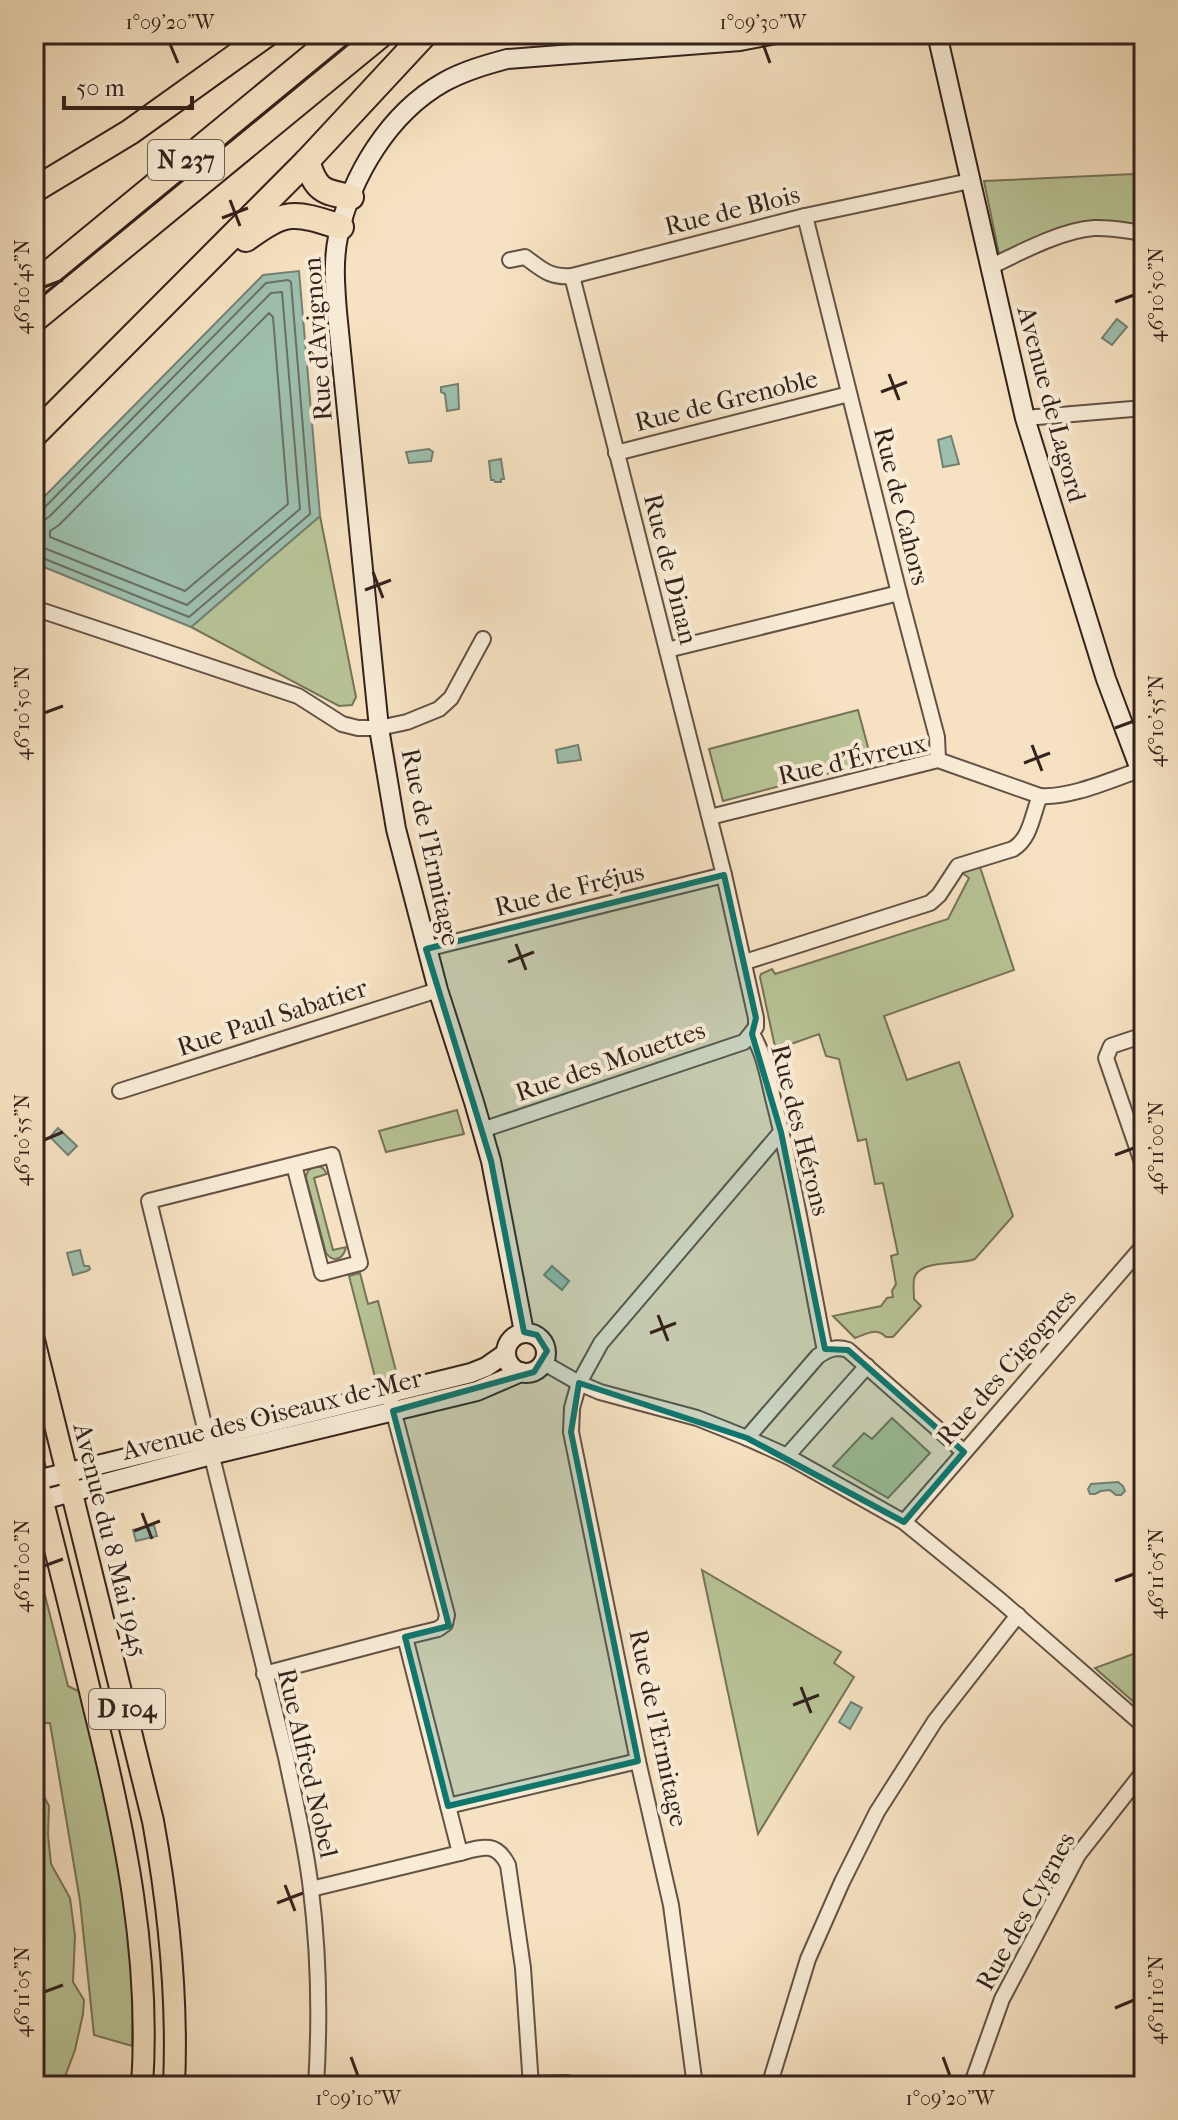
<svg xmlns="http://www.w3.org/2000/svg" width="1178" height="2120" font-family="'IM FELL French Canon',serif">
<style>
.green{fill:#b8c496;stroke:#767359;stroke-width:2}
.water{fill:#9ebfad;stroke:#748073;stroke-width:2}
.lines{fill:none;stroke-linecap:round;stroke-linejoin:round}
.shore{stroke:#697064;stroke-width:2}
.street-casing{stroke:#645246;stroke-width:18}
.secondary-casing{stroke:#34221c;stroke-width:22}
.primary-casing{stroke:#34221c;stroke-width:24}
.highway-casing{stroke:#34221c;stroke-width:28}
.street{stroke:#f9ecd7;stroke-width:14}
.secondary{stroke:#f9ecd7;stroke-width:18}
.primary{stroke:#f6e2c2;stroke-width:20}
.highway{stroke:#f6e2c2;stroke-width:24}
.marked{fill:#0f766e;fill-opacity:0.2;stroke:#0f766e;stroke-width:6;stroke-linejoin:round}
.ticks{fill:none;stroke:#34221c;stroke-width:3}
.labels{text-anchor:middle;stroke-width:8;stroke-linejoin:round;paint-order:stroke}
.shield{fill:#f9ecd7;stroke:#6f5f54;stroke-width:2}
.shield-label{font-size:24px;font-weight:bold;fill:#34221c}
.street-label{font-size:26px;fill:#34221c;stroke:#f9ecd7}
.neatline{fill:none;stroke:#34221c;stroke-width:3}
.ticks-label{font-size:20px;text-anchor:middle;fill:#34221c}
</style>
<rect width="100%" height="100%" fill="#f6e2c2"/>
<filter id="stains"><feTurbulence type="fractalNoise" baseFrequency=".0025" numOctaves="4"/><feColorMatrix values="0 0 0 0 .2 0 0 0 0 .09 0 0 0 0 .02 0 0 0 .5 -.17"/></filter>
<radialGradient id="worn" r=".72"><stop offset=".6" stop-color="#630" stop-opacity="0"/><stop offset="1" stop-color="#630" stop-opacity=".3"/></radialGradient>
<g class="green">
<polygon points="1134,174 1136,225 1093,222 1073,225 999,254 984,181"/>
<polygon points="320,516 356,697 352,705 339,706 191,627"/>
<polygon points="858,710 872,762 723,801 709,749"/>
<path d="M980 867 1014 970 884 1016 907 1080 959 1062 1013 1216 975 1259C959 1266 919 1258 914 1279 913 1285 914 1293 914 1299L921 1306 893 1337H886C876 1327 866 1334 855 1338L833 1316 881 1306 887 1298 893 1297 892 1291 896 1284 891 1256 898 1254 883 1183 875 1184 866 1139 858 1141 839 1059 826 1056 819 1034 777 1049 775 1047 760 977 761 974 772 969 775 974 948 919 969 878 961 872Z"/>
<polygon points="457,1110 464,1134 386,1152 379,1131"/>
<path d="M317 1166 323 1168 327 1174 314 1178 333 1250 346 1247C344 1258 334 1264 326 1253L306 1178C307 1170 310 1168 317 1166Z"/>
<polygon points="360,1273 368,1304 378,1301 397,1375 376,1381 349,1276"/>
<polygon points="892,1418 930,1453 888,1498 833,1466 864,1433 872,1439"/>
<path d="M34 1552 68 1686 80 1692C105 1790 129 1889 132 1991 133 2009 132 2028 132 2046L94 2035 80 1901 50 1723H34Z"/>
<polygon points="702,1570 841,1652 834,1663 854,1677 758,1834"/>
<polygon points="1144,1650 1144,1711 1095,1668"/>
<polygon points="34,1777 49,1806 48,1835 51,1864 70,1898 75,1936 73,1982 84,2000 83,2014 75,2050 66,2074 67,2086 34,2086"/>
</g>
<g class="water">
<polygon points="299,271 320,516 191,627 34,563 34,507 263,275"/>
<polygon points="1117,319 1127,327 1112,345 1102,338"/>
<polygon points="458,384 459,409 447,411 445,394 441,392 441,387"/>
<polygon points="951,436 959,464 943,467 938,440"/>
<polygon points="429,449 433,452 431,461 409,463 406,452"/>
<polygon points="501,459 504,479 501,479 501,482 495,482 494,480 491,480 489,461"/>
<polygon points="578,745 581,760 558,763 556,750"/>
<polygon points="58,1128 77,1146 68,1155 50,1137"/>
<polygon points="80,1250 84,1266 89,1266 90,1269 87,1271 73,1275 67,1253"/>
<polygon points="552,1266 569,1281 562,1290 544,1275"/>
<polygon points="1118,1482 1123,1486 1125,1491 1121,1495 1116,1495 1110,1490 1101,1491 1095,1494 1090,1494 1088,1489 1091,1484"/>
<polygon points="154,1525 157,1536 136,1541 133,1530"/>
<polygon points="851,1702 862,1708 850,1729 839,1722"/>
</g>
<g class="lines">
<g class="shore">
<polygon points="269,313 273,317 288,504 185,591 50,537 50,531 59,525"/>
<polyline points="34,512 43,509 266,283 288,280 291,282 310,514 189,617 40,557 34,556"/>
<polyline points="34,522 43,521 50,516 271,293 282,292 300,509 187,605 44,548 34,546"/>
</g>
<defs>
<g id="street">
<polyline points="805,216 899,593 937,737 938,760"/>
<path d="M510 260 525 257C542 269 549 278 572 276L805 216 970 181"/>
<path d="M990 267C1019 253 1062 230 1094 228 1111 227 1128 231 1144 233"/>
<polyline points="1025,418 1144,408"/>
<polyline points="616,453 849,394"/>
<polyline points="34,608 298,696 342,724 358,728 379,728 407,722 439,709 451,698 483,639"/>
<polyline points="667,650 899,593"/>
<path d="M710 817 938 760 1040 796C1071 798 1110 780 1140 770"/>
<polyline points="426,949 724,875"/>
<path d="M745 962 930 903 939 895 958 866 1013 849C1031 838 1032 815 1040 796"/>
<path d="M752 1034C766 1056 769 1085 776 1110 796 1189 809 1271 825 1351"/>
<polyline points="1144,1035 1111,1046 1106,1058 1144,1168"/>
<polyline points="120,1091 438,990"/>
<polyline points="482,1130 744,1042 756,1027 756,1018 724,875 572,276"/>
<path d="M294 1165 322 1273 360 1263 332 1155 149 1201 286 1757C295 1801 306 1845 311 1890 319 1955 320 2021 316 2086"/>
<polyline points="544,1363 579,1383 600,1392 697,1418 747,1438 787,1456 904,1522 1001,1601 1144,1726"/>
<polyline points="391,1402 447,1615 445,1624 438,1629 405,1637 448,1806"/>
<path d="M747 1438 818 1356C829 1349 836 1346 848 1350L964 1452"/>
<polyline points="787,1456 867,1366"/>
<polyline points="904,1522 1144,1245"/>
<polyline points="264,1674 405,1637"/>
<path d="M460 1853C482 1847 496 1841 508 1865L523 1968 531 2086"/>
<polyline points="311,1889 460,1853 448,1806 638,1761"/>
<polyline points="431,2086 567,2083 579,2086"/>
<polyline points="695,2086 671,1905 638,1761 571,1432 572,1408 579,1383 601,1343 781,1132"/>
<polyline points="769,2086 808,1959 842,1882 877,1812 935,1721 1018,1615"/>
<polyline points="971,2086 1002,1999 1078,1855 1144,1771"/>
</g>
<g id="secondary">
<polyline points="937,34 1025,418 1106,679 1144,780"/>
<path d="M524 1332 491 1161 474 1102 438 990 396 829 379 728 337 312C335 287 333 261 338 237 351 176 389 113 444 82 464 71 485 65 507 59L740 41 776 34"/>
<circle cx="526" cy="1353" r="20"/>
<polyline points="37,1480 471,1373 486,1367 506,1353"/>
<polyline points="42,1500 211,1455 477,1391 521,1372"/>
</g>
<g id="primary">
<path d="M34 1340 153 1821C169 1909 178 1996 174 2086"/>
<path d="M34 1466C54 1546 75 1627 94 1708 125 1832 151 1957 142 2086"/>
</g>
<g id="highway">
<path d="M307 161C316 190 322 192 351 197"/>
<polyline points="34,190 130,132 267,34"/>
<path d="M246 239C287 209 294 212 341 227"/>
<polyline points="34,285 339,34"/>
<polyline points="34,320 382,34"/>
<polyline points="34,435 307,161 425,34"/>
</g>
</defs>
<use href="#street" class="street-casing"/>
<use href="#secondary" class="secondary-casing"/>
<use href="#primary" class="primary-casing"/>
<use href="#highway" class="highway-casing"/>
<use href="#street" class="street"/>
<use href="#secondary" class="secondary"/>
<use href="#primary" class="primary"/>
<use href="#highway" class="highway"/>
</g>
<path class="marked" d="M724 875 756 1018 752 1034 781 1132 825 1349 848 1350 964 1452 904 1522 747 1438 579 1383 571 1432 638 1761 448 1806 405 1637 449 1626 393 1411 534 1372 547 1351 537 1335 524 1332 491 1161 426 949Z"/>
<path class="ticks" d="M170 44 178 63M763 44 770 63M230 200 240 226M222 218 248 208M44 287 63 280M1115 302 1134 295M889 374 899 400M881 392 907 382M373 572 383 598M365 590 391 580M44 713 63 706M1115 728 1134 721M1032 745 1042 771M1024 763 1050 753M516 944 526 970M508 962 534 952M44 1140 63 1132M1115 1155 1134 1148M658 1315 668 1341M650 1333 676 1323M142 1513 152 1539M134 1531 160 1521M44 1566 63 1559M1115 1581 1134 1574M801 1687 811 1713M793 1705 819 1695M285 1885 295 1911M277 1903 303 1893M44 1992 63 1985M1115 2008 1134 2000M351 2057 358 2076M943 2057 950 2076"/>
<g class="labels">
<g class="shield">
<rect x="148" y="140" width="76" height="40" rx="6"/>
<rect x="89" y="1689" width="76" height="40" rx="6"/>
</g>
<g class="shield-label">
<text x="186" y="168">N 237</text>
<text x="127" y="1717">D 104</text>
</g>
<g class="street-label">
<text transform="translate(732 210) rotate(-14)" y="9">Rue de Blois</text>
<text transform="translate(317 339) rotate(-94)" y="9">Rue d'Avignon</text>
<text transform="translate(726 400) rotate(-14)" y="9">Rue de Grenoble</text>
<text transform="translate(1052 404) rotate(75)" y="9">Avenue de Lagord</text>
<text transform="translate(902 506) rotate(76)" y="9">Rue de Cahors</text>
<text transform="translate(671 569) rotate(76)" y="9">Rue de Dinan</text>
<text transform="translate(852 759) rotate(-13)" y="9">Rue d'Évreux</text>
<text transform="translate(431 847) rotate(78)" y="9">Rue de l'Ermitage</text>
<text transform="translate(569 889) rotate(-14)" y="9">Rue de Fréjus</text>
<text transform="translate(272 1017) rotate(-18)" y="9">Rue Paul Sabatier</text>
<text transform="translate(610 1061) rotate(-19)" y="9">Rue des Mouettes</text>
<text transform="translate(801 1130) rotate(76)" y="9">Rue des Hérons</text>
<text transform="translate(1006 1367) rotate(-49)" y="9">Rue des Cigognes</text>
<text transform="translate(272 1414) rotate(-14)" y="9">Avenue des Oiseaux de Mer</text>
<text transform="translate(111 1540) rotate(76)" y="9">Avenue du 8 Mai 1945</text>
<text transform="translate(659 1728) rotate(78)" y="9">Rue de l'Ermitage</text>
<text transform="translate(308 1763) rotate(77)" y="9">Rue Alfred Nobel</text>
<text transform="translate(1025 1911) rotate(-61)" y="9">Rue des Cygnes</text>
</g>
</g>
<rect width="1178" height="2120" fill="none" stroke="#f6e2c2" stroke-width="88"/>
<path d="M64 96v12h128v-12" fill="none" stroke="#34221c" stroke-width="4"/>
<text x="76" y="96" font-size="24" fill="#34221c" stroke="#f9ecd7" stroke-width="6" paint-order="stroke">50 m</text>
<rect x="44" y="44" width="1090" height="2032" class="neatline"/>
<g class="ticks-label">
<text x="170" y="29">1°09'20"W</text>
<text x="763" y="29">1°09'30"W</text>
<text transform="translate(22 287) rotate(-90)" y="7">46°10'45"N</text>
<text transform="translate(1156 295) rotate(-90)" y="7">46°10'50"N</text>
<text transform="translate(22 713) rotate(-90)" y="7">46°10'50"N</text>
<text transform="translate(1156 721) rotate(-90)" y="7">46°10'55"N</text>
<text transform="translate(22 1140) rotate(-90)" y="7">46°10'55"N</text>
<text transform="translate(1156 1148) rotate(-90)" y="7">46°11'00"N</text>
<text transform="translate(22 1566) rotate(-90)" y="7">46°11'00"N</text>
<text transform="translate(1156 1574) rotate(-90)" y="7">46°11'05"N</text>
<text transform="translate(22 1992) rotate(-90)" y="7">46°11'05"N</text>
<text transform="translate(1156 2000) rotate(-90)" y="7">46°11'10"N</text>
<text x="358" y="2105">1°09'10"W</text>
<text x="950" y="2105">1°09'20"W</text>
</g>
<rect width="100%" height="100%" filter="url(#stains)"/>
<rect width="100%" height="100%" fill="url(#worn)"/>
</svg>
